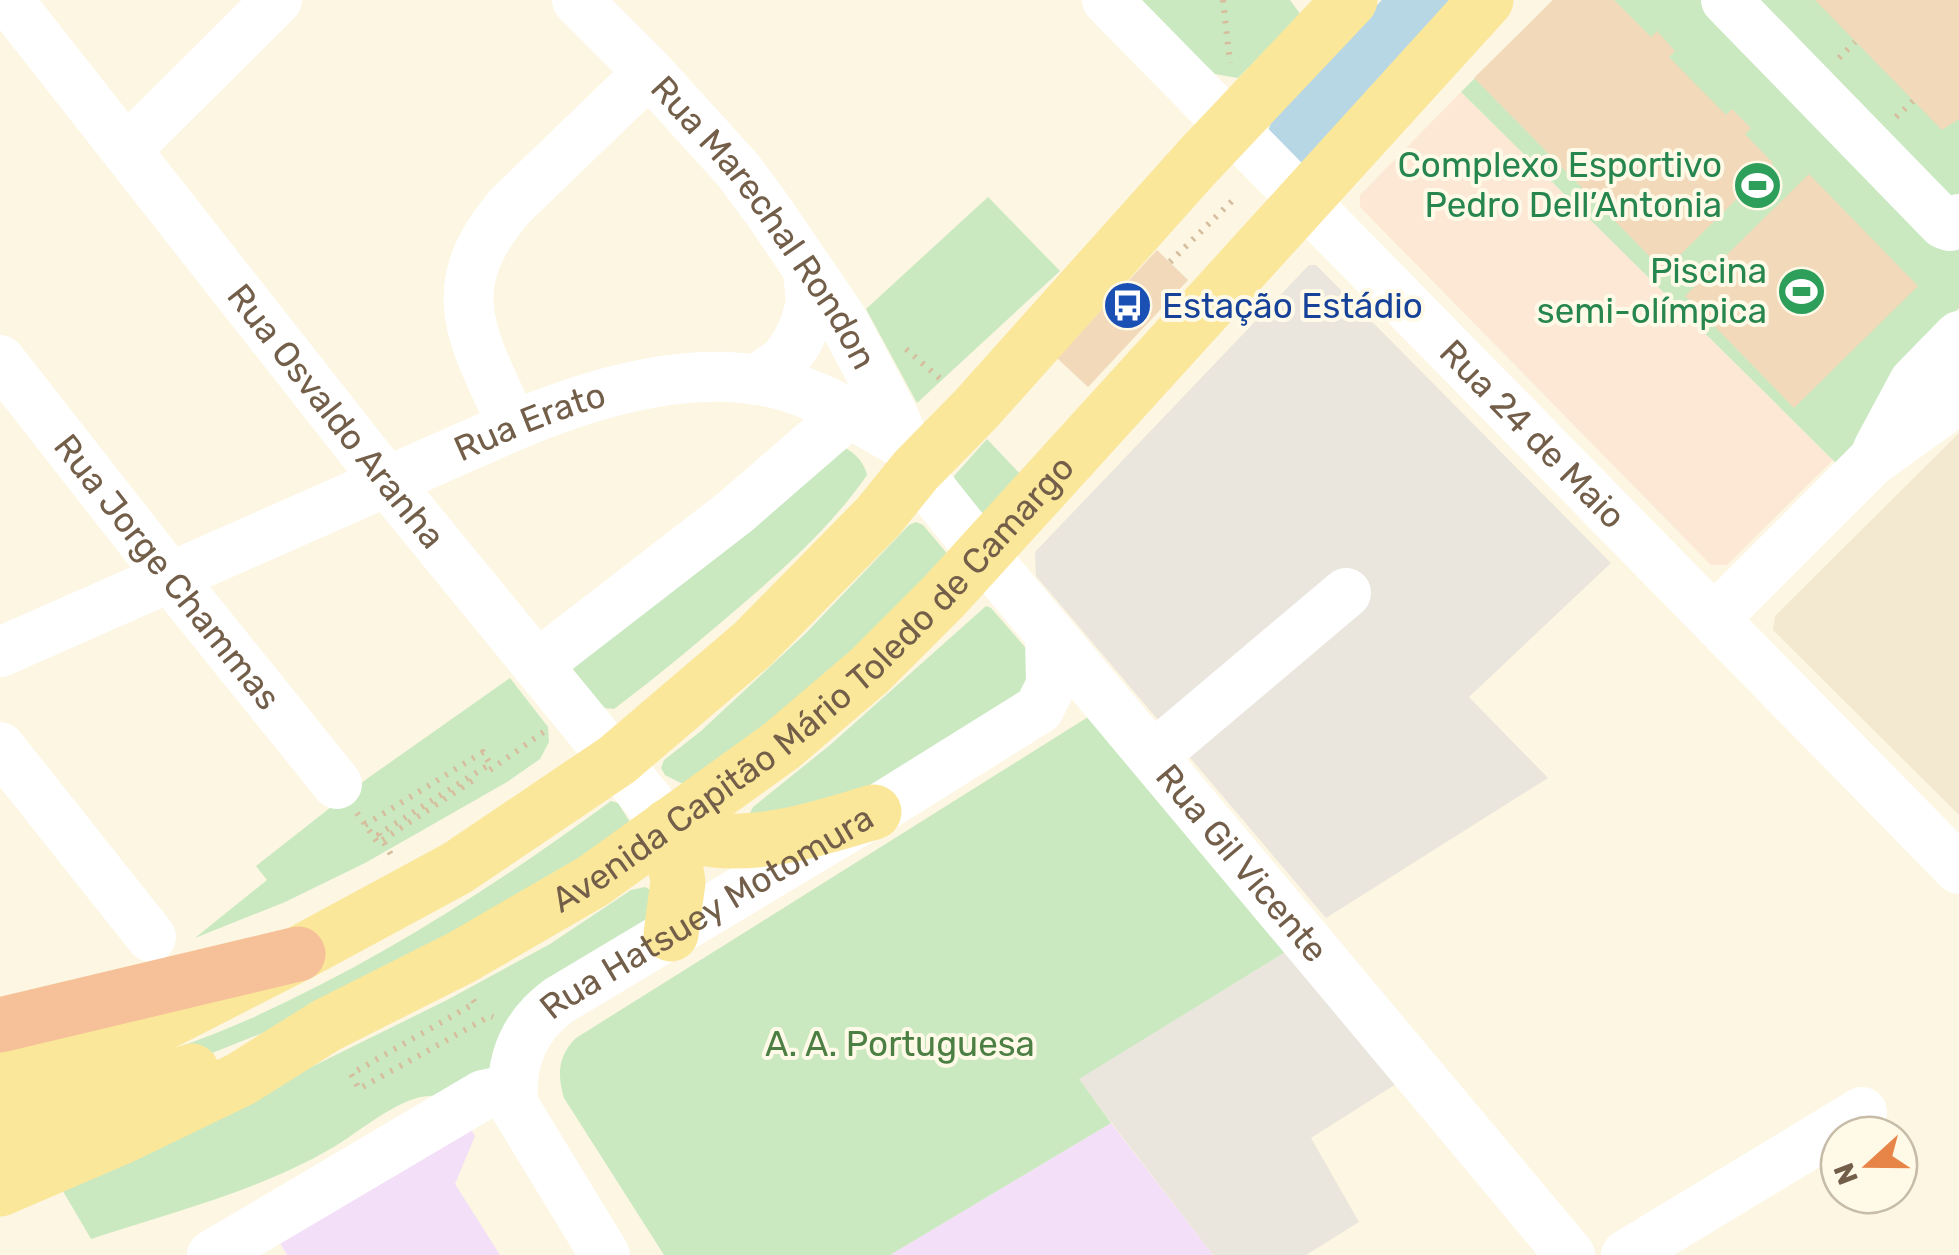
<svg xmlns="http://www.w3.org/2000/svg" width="1959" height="1255" font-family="Rubik,sans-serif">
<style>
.residential{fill:#f3e9d0}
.commercial{fill:#fce8d5}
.industrial{fill:#ebe6dd}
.education{fill:#f3dff8}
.green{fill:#cae9c1}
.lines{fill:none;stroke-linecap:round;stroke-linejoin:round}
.river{stroke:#b7d7e5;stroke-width:58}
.building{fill:#f1d9b9}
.path{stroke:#d6bd9d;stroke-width:6;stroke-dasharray:2.5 8;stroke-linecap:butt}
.minor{stroke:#fff;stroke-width:50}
.major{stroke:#fbe79a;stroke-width:55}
.highway{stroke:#f6c198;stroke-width:55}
.labels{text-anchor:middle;stroke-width:8;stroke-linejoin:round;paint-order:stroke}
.leisure-label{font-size:35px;fill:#27864d;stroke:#fffae8;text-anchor:end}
.street-label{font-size:35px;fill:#735f49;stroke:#fffae8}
.transit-label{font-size:35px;fill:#164399;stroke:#fffae8;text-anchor:start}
.park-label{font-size:35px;fill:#4b7f43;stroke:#fffae8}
</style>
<rect width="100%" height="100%" fill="#fcf6e2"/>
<polygon class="residential" points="1959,433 1959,815 1773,630 1775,616"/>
<polygon class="commercial" points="1461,92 1833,460 1727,565 1711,565 1360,207 1360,195"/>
<g class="industrial">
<polygon points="1309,265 1316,265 1611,563 1469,697 1548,778 1326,918 1036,576 1035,552"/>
<polygon points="1287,951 1396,1084 1311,1138 1359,1222 1306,1255 1213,1255 1078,1079"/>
</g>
<g class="education">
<polygon points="1111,1123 1213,1255 890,1255"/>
<polygon points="467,1124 475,1136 455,1184 500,1255 287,1255 279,1241"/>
</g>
<g class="green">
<polygon points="1137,0 1290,0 1301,15 1238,78 1215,74"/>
<path d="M1553 0H1959V308C1910 357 1876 408 1839 466L1461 92Z"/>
<polygon points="988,197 1060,271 917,403 866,309"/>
<path d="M819 434C838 444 862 452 867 475 834 523 789 564 745 602 702 639 659 675 614 709L604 708 552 645Z"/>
<path d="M987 439 1024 478 988 515C973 511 957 492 954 476Z"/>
<polygon points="916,522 923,525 950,557 851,663 683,784 665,775 661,768 664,760 701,731 806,633 909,525"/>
<polygon points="986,606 991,608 1039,663 1043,684 826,814 750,813 753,807 830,745"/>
<polygon points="510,678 548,727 549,742 540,759 507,782 365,863 285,902 195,938 267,880 256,866 368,778"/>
<path d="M1096 712 1287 951 1079 1079 1111 1123 890 1255H664L564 1098C557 1074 558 1056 576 1038Z"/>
<path d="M611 801 618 803 633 827 308 1015 192 1061 0 1106C84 1078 171 1054 252 1018 380 960 498 884 611 801Z"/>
<path d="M645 887 654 892 660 912 493 1069 435 1096C403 1093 360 1132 332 1148 258 1191 173 1212 91 1239L60 1186 127 1158 447 1000 550 944 631 890Z"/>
</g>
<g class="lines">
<polyline class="river" points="1297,136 1421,0"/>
</g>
<g class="building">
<polygon points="1553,0 1614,0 1651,37 1657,31 1675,51 1669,57 1726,115 1732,109 1751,128 1745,134 1773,163 1664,271 1474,78"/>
<polygon points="1815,0 1959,0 1959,119 1942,130"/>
<polygon points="1809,174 1918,286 1794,408 1685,296"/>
<polygon points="1157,250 1188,280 1088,387 1057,358"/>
</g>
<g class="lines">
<g class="path">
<polyline points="1223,0 1230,63"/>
<polyline points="1839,58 1855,42"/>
<polyline points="1896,117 1913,101"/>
<polyline points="1170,262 1235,198"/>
<polyline points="906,349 945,383"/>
<polyline points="490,770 545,731"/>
<polyline points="357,813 378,843 475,779"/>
<polyline points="365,825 483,752 490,764 379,834 393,858"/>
<polyline points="473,1000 475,1003 351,1074 359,1089 490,1016 493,1017"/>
</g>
<g class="minor">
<path id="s1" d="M8 0 388 483 669 826"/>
<path id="s2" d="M577 0 649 72 738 170 767 209 842 319 894 417 916 470 982 553 1570 1255"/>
<path id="s3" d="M1107 0 1959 869"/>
<polyline points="1726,0 1944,224 1950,226 1957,224 1959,219"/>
<polyline points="126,150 277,0"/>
<path id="s4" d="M0 360 170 577 337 784"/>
<polyline points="756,380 784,361 797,342 805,325 811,303 808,270"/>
<path d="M513 426C473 337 438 289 511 205L649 72"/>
<polyline points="1878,449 1914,382 1959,336"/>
<polyline points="1714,619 1871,462 1939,413 1959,392"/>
<path id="s5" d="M0 652 513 426C596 391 700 360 789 387 830 400 867 423 905 445"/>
<polyline points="537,665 735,512 849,413"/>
<polyline points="0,747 151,937"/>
<polyline points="1153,756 1346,593"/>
<polyline points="212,1255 483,1095 512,1089"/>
<path id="s6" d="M605 1255 513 1104C510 1061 523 1027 558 1001L874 812 1039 709 1051 685 1050 634"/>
<polyline points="1626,1255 1862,1112"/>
</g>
<g class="major">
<path d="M669 826C684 831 699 838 714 840 768 846 822 827 874 812"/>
<polyline points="669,826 678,882 671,934"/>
<polyline points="0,1078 42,1067 159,1025 298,954 457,868 617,760 753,644 878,517 916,470 975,410 1198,161 1350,0"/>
<polyline points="0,1133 54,1117 192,1071"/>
<path id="s7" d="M0 1189 121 1137 241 1079 327 1025 462 957 593 881 781 746 869 671 945 595 1486 0"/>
</g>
<polyline class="highway" points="0,1025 298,954"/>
</g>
<defs>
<symbol id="stadium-disc" viewBox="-11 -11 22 22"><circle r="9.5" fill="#2e9e5b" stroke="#fffae8"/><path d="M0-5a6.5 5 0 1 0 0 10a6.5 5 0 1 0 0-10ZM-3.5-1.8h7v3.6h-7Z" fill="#fff"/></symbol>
<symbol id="bus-disc" viewBox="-11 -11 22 22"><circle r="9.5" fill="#1a4fb4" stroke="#fffae8"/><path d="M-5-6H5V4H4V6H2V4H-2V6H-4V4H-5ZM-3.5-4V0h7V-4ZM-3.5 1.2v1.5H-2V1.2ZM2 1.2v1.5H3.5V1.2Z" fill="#fff"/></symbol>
</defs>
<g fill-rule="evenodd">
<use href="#stadium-disc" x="1730" y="158" width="55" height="55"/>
<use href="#stadium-disc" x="1774" y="264" width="55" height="55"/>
<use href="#bus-disc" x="1100" y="278" width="55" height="55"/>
</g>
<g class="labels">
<g class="leisure-label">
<text x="1722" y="177">Complexo Esportivo<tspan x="1722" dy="40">Pedro Dell’Antonia</tspan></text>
<text x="1767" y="283">Piscina<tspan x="1767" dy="40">semi-olímpica</tspan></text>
</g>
<g class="street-label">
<text dy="12" stroke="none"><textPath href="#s2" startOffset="292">Rua Marechal Rondon</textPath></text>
<text dy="12" stroke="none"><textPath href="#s1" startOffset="530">Rua Osvaldo Aranha</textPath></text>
<text dy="12" stroke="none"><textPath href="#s5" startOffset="578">Rua Erato</textPath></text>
<text dy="12" stroke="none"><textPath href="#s3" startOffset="608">Rua 24 de Maio</textPath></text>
<text dy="12" stroke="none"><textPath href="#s4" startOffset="270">Rua Jorge Chammas</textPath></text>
<text dy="12" stroke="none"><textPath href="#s7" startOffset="965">Avenida Capitão Mário Toledo de Camargo</textPath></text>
<text dy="12" stroke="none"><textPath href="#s2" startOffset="1095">Rua Gil Vicente</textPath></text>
<text dy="12" stroke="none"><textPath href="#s6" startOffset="468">Rua Hatsuey Motomura</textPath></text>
</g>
<g class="transit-label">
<text x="1162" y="318">Estação Estádio</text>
</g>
<g class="park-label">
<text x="900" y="1056">A. A. Portuguesa</text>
</g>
</g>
<g transform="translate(1869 1165) rotate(249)"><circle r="48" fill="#fffae8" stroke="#c7bca8" stroke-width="2.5"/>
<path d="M0-8L18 38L0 25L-18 38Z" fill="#e68547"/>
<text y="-15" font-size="28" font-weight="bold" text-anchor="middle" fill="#735f49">N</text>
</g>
</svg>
